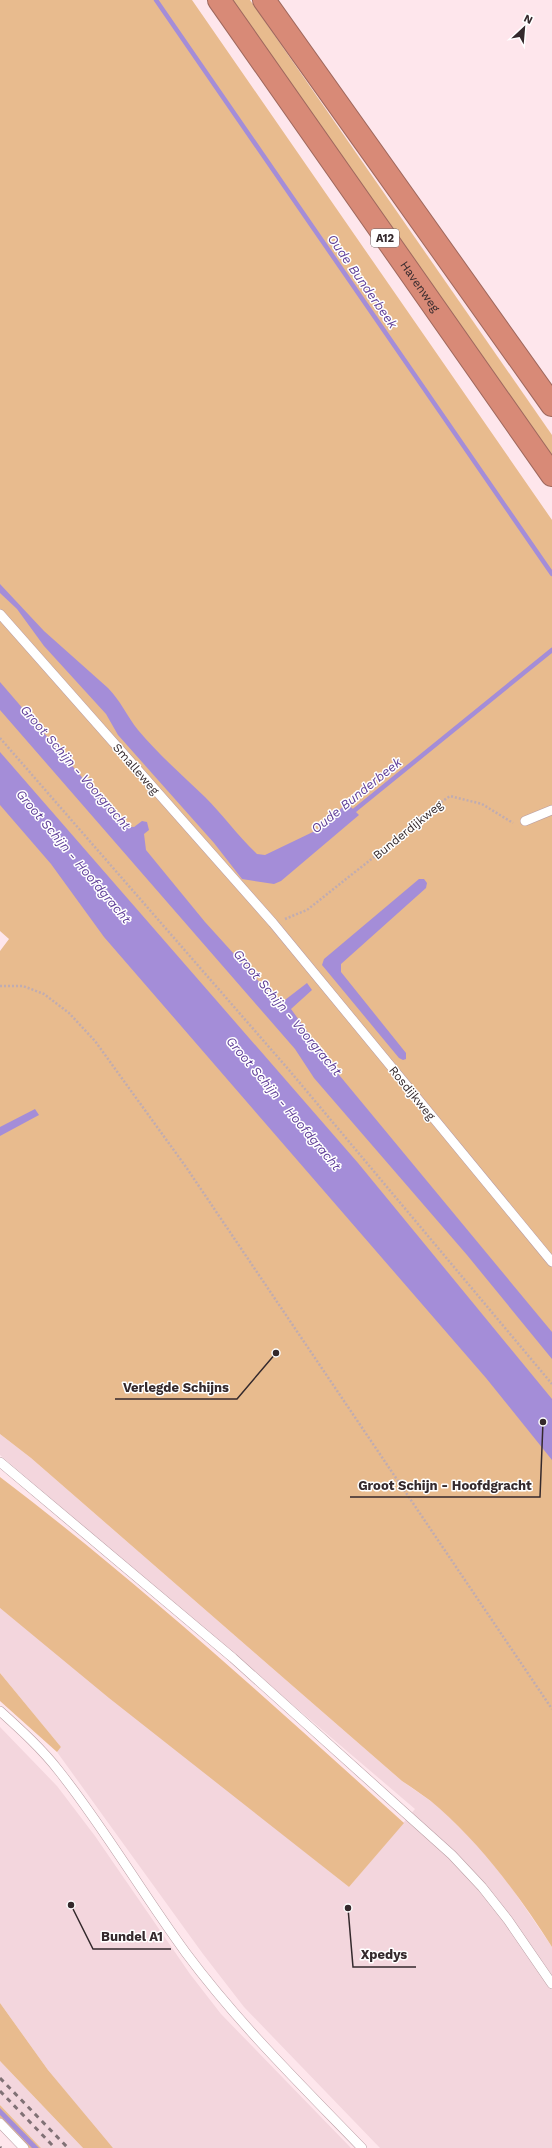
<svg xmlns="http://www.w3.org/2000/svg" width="552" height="2148" font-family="'Work Sans',sans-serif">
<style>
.built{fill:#f3d6dd}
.green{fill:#e8bb8e}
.water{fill:#a48dd8}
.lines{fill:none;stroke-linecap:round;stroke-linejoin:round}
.stream{stroke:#a48dd8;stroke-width:4.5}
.lane-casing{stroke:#b99ea4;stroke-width:10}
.highway-casing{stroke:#9f685d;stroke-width:24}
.path{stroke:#c0acb1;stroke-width:2.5;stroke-dasharray:2 2;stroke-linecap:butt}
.lane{stroke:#fff;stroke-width:9}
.highway{stroke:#d88a77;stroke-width:22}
.rail{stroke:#807175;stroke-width:3;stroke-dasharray:5 5;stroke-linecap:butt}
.labels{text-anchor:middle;stroke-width:3;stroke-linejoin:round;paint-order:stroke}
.shield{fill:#fff;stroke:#71696b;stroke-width:1}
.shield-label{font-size:11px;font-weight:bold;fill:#34292c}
.street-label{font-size:12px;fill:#34292c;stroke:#fff}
.water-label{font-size:13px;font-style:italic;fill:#614099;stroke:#fff}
.leader{fill:none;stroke:#34292c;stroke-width:1.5}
.callout-dot{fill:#34292c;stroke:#fff;stroke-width:1.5}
.callout-label{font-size:13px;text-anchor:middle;font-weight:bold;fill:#34292c;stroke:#fff;stroke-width:3;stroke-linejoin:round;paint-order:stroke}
</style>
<rect width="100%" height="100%" fill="#fee6ec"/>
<g class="built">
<polygon points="0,1434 31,1458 402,1781 439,1807 478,1846 511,1887 552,1947 552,2148 380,2148 244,2007 203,1954 57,1752 61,1747 0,1673 0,1608 349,1887 415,1809 0,1455"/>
<polygon points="0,1727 57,1786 95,1836 190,1974 221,2014 351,2148 113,2148 105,2140 48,2070 0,2003"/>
<polygon points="0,2061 83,2148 41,2148 0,2105"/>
</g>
<g class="green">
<path d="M0 0H192L552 520V1947C520 1897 484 1848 439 1808 428 1798 415 1790 402 1781L31 1458 0 1434V951L9 939 0 931Z"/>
<polygon points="233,0 250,0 552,435 552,455"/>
<path d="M0 1477C141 1584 272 1704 404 1823L349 1887 109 1698 0 1608Z"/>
<polygon points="0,1673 61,1747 57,1752 0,1701"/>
<polygon points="0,2003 48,2070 113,2148 83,2148 0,2061"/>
<polygon points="0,2105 41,2148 29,2148 0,2118"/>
</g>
<g class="water">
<path d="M0 584 44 631 108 688C120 700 127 716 138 730 158 754 182 775 205 797 223 815 238 836 257 854L265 855 317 830 347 803 359 815 281 881 274 884 242 879 214 843 118 735 106 714 44 646 17 609 0 593Z"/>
<polygon points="0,682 124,826 134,827 142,821 147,822 149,830 144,834 146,850 205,922 272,996 281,1003 307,983 312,990 291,1009 335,1070 552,1332 552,1359 467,1255 314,1078 295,1049 0,710"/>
<polygon points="0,752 358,1163 552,1399 552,1460 486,1378 104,937 51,864 0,805"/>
<polygon points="419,879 424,879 427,883 426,888 341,964 341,972 406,1053 406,1059 403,1060 399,1058 322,965 324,959"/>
<polygon points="35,1109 39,1115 0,1136 0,1127"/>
<polygon points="0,2108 39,2148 32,2148 0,2115"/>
</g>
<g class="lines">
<g class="stream">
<polyline points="156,0 552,574"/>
<polyline points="350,814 552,650"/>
</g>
<defs>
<g id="lane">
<polyline points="0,614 273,923 552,1262"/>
<polyline points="525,821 552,810"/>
<polyline points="0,1462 233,1658 452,1855 482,1887 508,1920 552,1984"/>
<path d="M0 1711C21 1730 42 1749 59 1771 105 1829 142 1893 186 1953 238 2023 301 2085 362 2148"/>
<polyline points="0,2123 24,2148"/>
</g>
<g id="highway">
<path id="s1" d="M219 0 552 475"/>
<polyline points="264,0 552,405"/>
</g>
</defs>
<use href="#lane" class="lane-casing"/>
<use href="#highway" class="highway-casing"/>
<g class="path">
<polyline points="0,738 289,1070 552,1384"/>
<polyline points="285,919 307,910 403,834 417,819 450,796 482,804 513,823"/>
<polyline points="0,986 23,986 44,994 69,1013 95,1041 186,1167 552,1709"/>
</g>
<use href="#lane" class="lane"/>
<use href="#highway" class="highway"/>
<g class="rail">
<polyline points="0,2078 68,2148"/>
<polyline points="0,2091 55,2148"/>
<polyline points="0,2147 1,2148"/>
</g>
</g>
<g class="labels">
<rect class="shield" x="371" y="229" width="28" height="18" rx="3"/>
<g class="shield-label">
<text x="385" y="242">A12</text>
</g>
<g class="street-label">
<text dy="4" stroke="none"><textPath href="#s1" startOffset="350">Havenweg</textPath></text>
<text transform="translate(136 769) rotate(49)" y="4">Smalleweg</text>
<text transform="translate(408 830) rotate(-39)" y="4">Bunderdijkweg</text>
<text transform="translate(412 1093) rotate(51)" y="4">Rosdijkweg</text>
</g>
<g class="water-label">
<text transform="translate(363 281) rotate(55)" y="5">Oude Bunderbeek</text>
<text transform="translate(76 767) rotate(49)" y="5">Groot Schijn - Voorgracht</text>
<text transform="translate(356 795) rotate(-39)" y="5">Oude Bunderbeek</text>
<text transform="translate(74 856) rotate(50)" y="5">Groot Schijn - Hoofdgracht</text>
<text transform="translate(288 1012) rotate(50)" y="5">Groot Schijn - Voorgracht</text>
<text transform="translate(284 1103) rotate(50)" y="5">Groot Schijn - Hoofdgracht</text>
</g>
</g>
<path class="leader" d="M276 1353L237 1399H115M543 1422L540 1497H350M71 1905L93 1949H171M348 1908L353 1967H416"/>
<g class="callout-dot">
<circle cx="276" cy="1353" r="4"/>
<circle cx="543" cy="1422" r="4"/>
<circle cx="71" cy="1905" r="4"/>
<circle cx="348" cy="1908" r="4"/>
</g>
<g class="callout-label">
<text x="176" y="1392">Verlegde Schijns</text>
<text x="445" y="1490">Groot Schijn - Hoofdgracht</text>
<text x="132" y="1941">Bundel A1</text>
<text x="384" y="1959">Xpedys</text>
</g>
<g transform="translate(524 28) rotate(26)" stroke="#ffffff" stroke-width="3" paint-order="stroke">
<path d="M0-3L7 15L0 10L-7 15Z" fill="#34292c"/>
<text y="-6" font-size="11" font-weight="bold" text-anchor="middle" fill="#34292c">N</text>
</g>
</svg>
